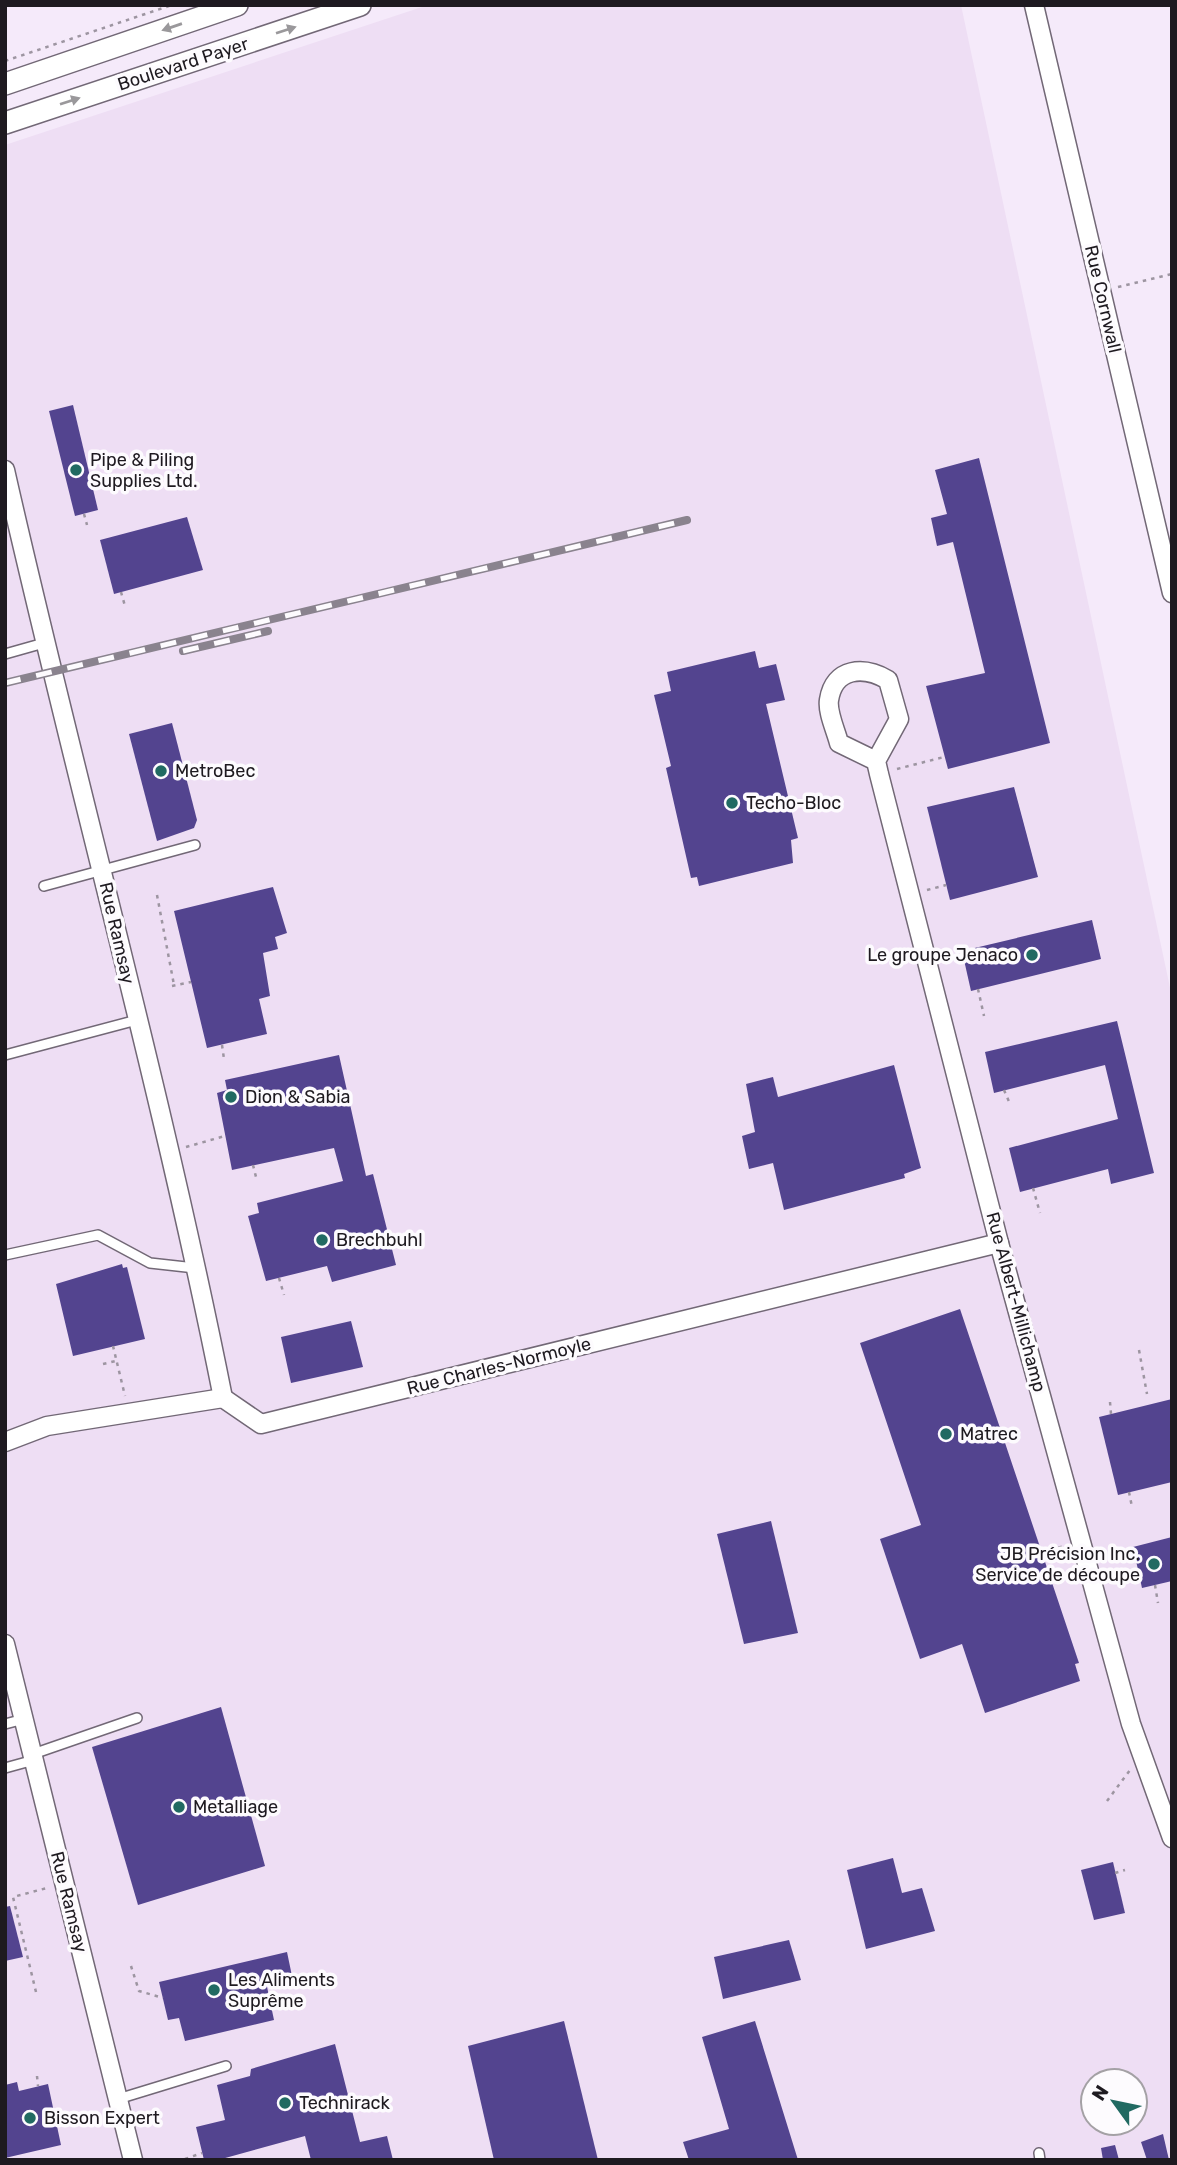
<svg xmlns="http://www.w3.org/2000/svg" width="1177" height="2165" font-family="Rubik,sans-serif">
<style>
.built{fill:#eedef4;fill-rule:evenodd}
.building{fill:#53448f}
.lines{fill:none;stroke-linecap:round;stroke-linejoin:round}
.service-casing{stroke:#726876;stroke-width:12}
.minor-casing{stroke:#726876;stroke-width:21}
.tertiary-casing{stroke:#726876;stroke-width:24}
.path{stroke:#9d95a1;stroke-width:2.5;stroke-dasharray:3.5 5;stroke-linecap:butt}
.service{stroke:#fff;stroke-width:9}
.minor{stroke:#fff;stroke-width:18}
.tertiary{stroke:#fff;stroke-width:21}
.rail-casing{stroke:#8a838e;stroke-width:8}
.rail{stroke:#fdfbfe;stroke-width:5;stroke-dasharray:16;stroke-linecap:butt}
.oneway{fill:#9a989b}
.poi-dot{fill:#216a62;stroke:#fdfbfe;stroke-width:2.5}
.labels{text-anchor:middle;stroke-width:7;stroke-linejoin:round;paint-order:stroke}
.street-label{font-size:18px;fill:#1e1a20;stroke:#fdfbfe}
.poi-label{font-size:18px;fill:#1e1a20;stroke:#fdfbfe;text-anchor:start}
</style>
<rect width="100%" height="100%" fill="#f5eafa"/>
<path class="built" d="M428 5H961L1172 997V2160H5V145ZM1093 2081H1135V2123H1093Z"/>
<g class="building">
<polygon points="73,405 98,510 75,516 49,411"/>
<polygon points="979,458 1050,743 948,769 926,686 985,673 953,542 937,546 931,518 947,514 935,470"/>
<polygon points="187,517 203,570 114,594 100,540"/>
<polygon points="755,651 759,668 776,664 785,700 766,704 798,838 791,840 793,863 699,886 697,877 691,878 666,768 671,766 654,695 671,691 667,672"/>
<polygon points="172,723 197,820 194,828 157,841 129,734"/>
<polygon points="1014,787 1038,877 950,900 927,807"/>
<polygon points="273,887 287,933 275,937 278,949 263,953 270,996 259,999 267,1034 207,1048 174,911"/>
<polygon points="1092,920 1101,959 971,991 962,951"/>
<polygon points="1117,1021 1154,1173 1111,1184 1108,1169 1020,1192 1009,1148 1118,1119 1105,1065 994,1093 985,1052"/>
<polygon points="339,1055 366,1176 373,1174 396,1265 332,1282 327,1266 266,1281 248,1216 259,1213 257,1203 343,1181 334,1148 232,1170 217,1093 227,1090 225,1080"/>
<polygon points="894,1065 921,1168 904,1174 905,1178 784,1210 773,1163 749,1169 742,1136 755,1132 746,1084 773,1077 778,1097"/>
<polygon points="122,1264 123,1268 127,1267 145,1339 73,1356 56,1284"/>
<polygon points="960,1309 1079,1663 1075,1664 1080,1681 985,1713 962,1644 920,1659 880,1539 921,1525 860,1343"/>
<polygon points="351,1321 363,1367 291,1383 281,1337"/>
<polygon points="1172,1399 1172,1482 1118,1495 1099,1417"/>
<polygon points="771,1521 798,1633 744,1644 717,1534"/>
<polygon points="1172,1537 1172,1581 1142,1588 1133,1547"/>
<polygon points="221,1707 265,1866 138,1905 92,1747"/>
<polygon points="893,1858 902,1893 922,1888 935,1931 866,1949 847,1870"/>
<polygon points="1113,1862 1125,1913 1094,1920 1081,1870"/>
<polygon points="10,1906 23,1957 5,1961 5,1907"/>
<polygon points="789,1940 801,1980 723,1999 714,1957"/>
<polygon points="287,1952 292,1976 266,1982 274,2020 185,2041 179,2018 168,2020 159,1982"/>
<polygon points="564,2021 598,2160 494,2160 468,2046"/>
<polygon points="755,2021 798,2160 689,2160 683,2142 729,2129 702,2037"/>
<polygon points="335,2044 360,2142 387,2136 393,2160 311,2160 305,2136 218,2160 204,2160 196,2127 225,2120 217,2085 250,2076 251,2069"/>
<polygon points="17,2082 19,2091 48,2084 61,2145 5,2158 5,2085"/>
<polygon points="1163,2134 1169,2160 1147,2160 1141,2142"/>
<polygon points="1115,2145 1119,2160 1103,2160 1101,2148"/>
</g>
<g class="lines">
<defs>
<g id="service">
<polyline points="5,654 44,643"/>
<polyline points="44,886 195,845"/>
<polyline points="5,1055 137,1020"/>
<polyline points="5,1255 98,1235 150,1263 195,1268"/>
<polyline points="5,1724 24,1719"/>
<polyline points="33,1754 137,1718"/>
<polyline points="5,1768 34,1760"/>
<polyline points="118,2099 226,2066"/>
<polyline points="1039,2153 1040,2160"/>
</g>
<g id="minor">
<polyline points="1034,5 1172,593"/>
<path d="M5 470C75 780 161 1086 223 1398"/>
<path d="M876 761 839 743C836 731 827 712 829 700 834 667 864 666 888 680L899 719 876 761 879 774 999 1243 1131 1724 1172 1838"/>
<polyline points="5,1442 47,1426 223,1398 261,1424 999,1243"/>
<polyline points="5,1644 133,2160"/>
</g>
<g id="tertiary">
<polyline points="5,84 237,5"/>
<polyline points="5,123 360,5"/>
</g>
</defs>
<use href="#service" class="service-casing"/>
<use href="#minor" class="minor-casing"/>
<use href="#tertiary" class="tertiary-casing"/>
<g class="path">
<polyline points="5,61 172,5"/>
<polyline points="1118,287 1172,274"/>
<polyline points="84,514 87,525"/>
<polyline points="121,592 125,606"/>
<polyline points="897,769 944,757"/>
<polyline points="927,890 946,885"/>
<polyline points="157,895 174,985"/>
<polyline points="172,986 191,982"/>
<polyline points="978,989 984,1016"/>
<polyline points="222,1045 224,1059"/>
<polyline points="1004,1090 1010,1104"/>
<polyline points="186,1147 225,1136"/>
<polyline points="253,1165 257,1181"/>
<polyline points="1033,1188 1040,1213"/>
<polyline points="279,1278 284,1295"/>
<polyline points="113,1346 125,1396"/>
<polyline points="1139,1350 1147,1394"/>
<polyline points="103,1364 116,1361"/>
<polyline points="1110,1402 1111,1414"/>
<polyline points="1129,1492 1132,1507"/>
<polyline points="1042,1552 1065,1546"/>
<polyline points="1155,1585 1158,1603"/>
<polyline points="1107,1801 1130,1770"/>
<polyline points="1115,1873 1125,1870"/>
<polyline points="131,1966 139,1991 163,1998"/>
<polyline points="36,1992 13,1897 47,1888"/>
<polyline points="37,2076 38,2086"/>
<polyline points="185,2159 202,2153"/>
</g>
<use href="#service" class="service"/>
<use href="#minor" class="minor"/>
<use href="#tertiary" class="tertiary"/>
<defs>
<g id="rail">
<polyline points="183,651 268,631"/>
<polyline points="5,683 687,520"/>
</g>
</defs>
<use href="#rail" class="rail-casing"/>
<use href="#rail" class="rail"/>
</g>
<defs><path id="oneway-solid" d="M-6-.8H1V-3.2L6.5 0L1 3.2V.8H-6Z" transform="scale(1.75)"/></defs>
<g class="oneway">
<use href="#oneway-solid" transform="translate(172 27) rotate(161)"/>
<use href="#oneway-solid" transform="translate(286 30) rotate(-18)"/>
<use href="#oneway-solid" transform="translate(70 101) rotate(-18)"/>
</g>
<g class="poi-dot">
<circle cx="76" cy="470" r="7"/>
<circle cx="161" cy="771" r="7"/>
<circle cx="732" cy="803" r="7"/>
<circle cx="1032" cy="955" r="7"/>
<circle cx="231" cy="1097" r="7"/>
<circle cx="322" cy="1240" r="7"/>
<circle cx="946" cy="1434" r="7"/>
<circle cx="1154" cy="1564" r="7"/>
<circle cx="179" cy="1807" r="7"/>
<circle cx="214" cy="1990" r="7"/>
<circle cx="285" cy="2103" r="7"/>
<circle cx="30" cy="2118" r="7"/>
</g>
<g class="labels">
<g class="street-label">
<text transform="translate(183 64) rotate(-18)" y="6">Boulevard Payer</text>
<text transform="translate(1103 299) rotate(77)" y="6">Rue Cornwall</text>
<text transform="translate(117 933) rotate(77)" y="6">Rue Ramsay</text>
<text transform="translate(1016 1302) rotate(75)" y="6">Rue Albert-Millichamp</text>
<text transform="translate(499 1366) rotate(-14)" y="6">Rue Charles-Normoyle</text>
<text transform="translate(69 1902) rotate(76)" y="6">Rue Ramsay</text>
</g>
<g class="poi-label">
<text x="90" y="466">Pipe &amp; Piling<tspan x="90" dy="21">Supplies Ltd.</tspan></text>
<text x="175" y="777">MetroBec</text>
<text x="746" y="809">Techo-Bloc</text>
<text x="1018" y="961" text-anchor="end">Le groupe Jenaco</text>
<text x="245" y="1103">Dion &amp; Sabia</text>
<text x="336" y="1246">Brechbuhl</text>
<text x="960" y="1440">Matrec</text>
<text x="1140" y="1560" text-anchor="end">JB Précision Inc.<tspan x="1140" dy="21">Service de découpe</tspan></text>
<text x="193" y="1813">Metalliage</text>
<text x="228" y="1986">Les Aliments<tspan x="228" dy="21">Suprême</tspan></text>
<text x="299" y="2109">Technirack</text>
<text x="44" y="2124">Bisson Expert</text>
</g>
</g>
<rect width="1177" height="2165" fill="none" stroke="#1e1a20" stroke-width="14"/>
<g transform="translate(1114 2102) rotate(303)"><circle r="33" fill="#fdfbfe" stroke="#a4a1a5" stroke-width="2"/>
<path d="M0-5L12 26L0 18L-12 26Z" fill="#216a62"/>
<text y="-10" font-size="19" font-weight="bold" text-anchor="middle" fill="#1e1a20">N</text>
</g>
</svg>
